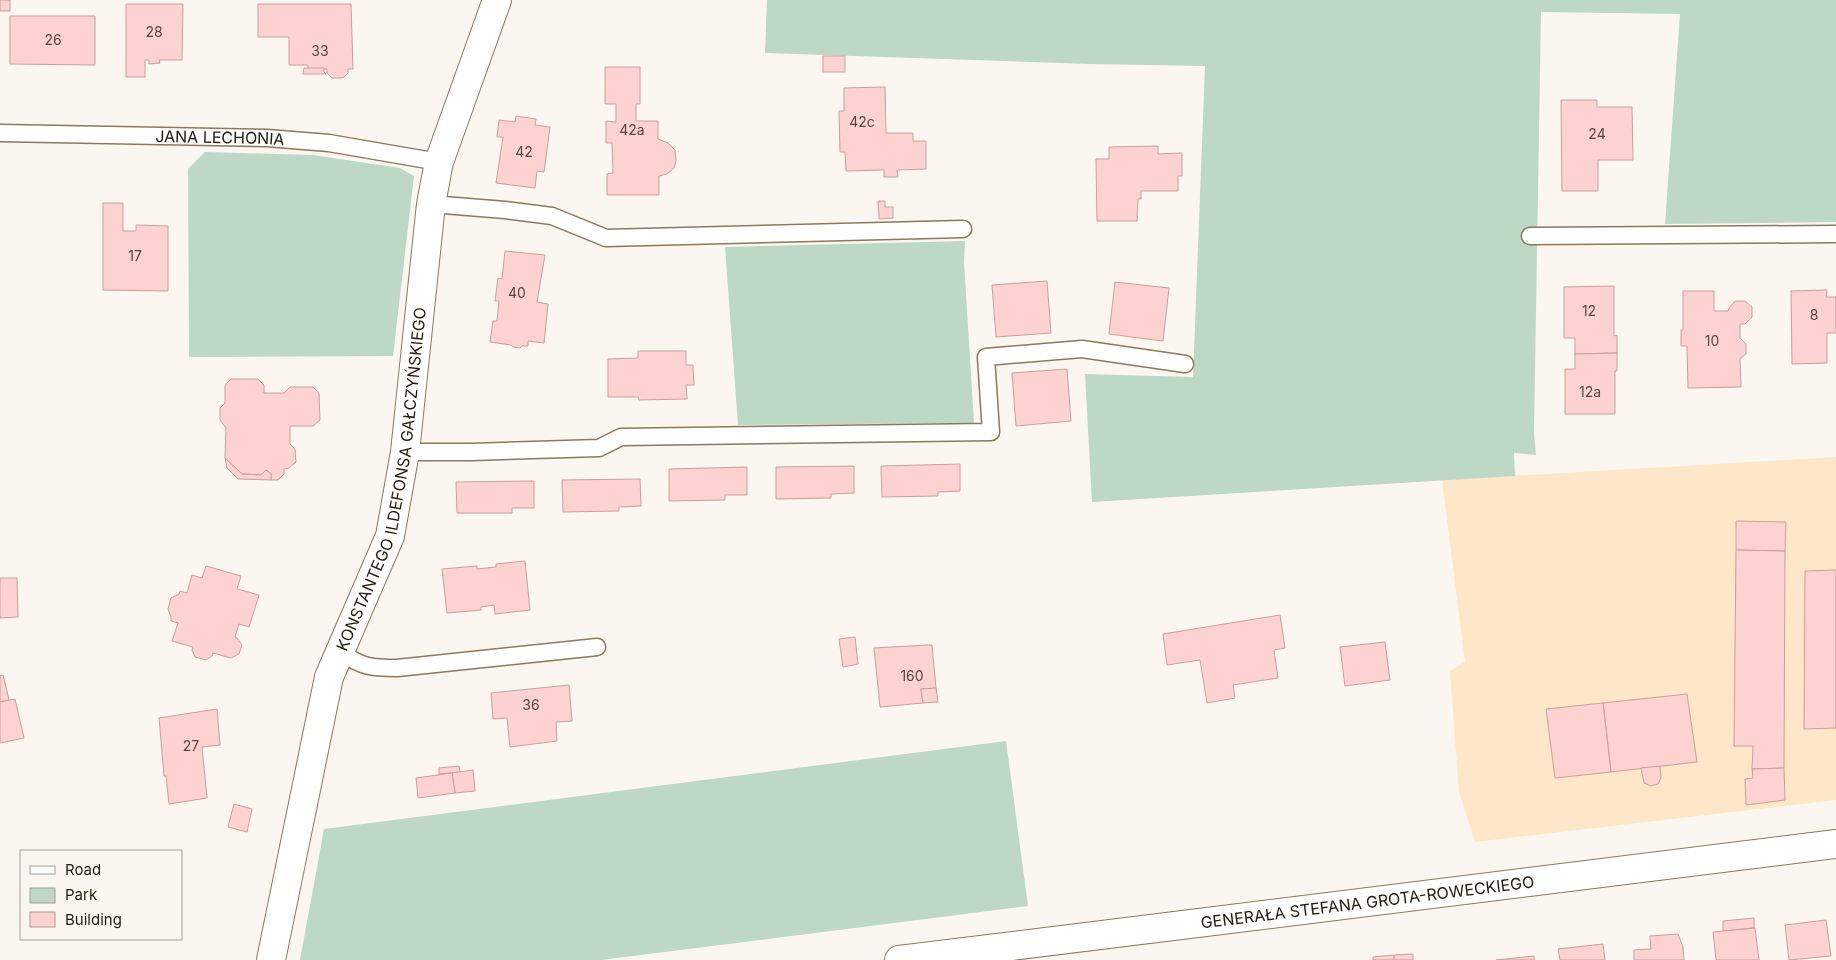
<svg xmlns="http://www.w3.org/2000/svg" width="1836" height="960" font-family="Inter,sans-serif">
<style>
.built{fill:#fde7c8}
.green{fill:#bdd8c5}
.building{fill:#fed2d0;stroke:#c89f9c}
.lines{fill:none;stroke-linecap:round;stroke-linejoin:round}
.lane-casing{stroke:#8d785b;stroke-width:19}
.street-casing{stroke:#8d785b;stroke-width:30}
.secondary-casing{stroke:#8d785b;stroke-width:30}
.lane{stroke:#fff;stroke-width:16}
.street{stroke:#fff;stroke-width:28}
.secondary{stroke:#fff;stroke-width:28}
.labels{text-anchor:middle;stroke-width:4.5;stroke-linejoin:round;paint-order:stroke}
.number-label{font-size:14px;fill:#58473e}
.street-label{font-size:16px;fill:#21190d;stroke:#fbf7f0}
</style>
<rect width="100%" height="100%" fill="#fbf7f0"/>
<polygon class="built" points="1836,457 1836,800 1475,842 1459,792 1450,671 1465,662 1442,480"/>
<g class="green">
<polygon points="767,0 1836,0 1836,222 1665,224 1680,14 1541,12 1534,433 1536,455 1514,453 1515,476 1092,502 1085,374 1193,377 1205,66 1089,64 765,53"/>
<polygon points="205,152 313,155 400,168 414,176 393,356 189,357 188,169"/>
<polygon points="965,241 964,262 974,423 738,425 725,247"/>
<polygon points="1006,741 1028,906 601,960 300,960 324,829"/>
</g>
<g class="building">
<rect x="0" y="0" width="10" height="11"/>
<polygon points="126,4 183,4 182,60 159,60 160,63 149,64 149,60 145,60 145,77 126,77"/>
<polygon points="258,4 351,4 353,69 348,69 348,73 343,78 332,78 327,73 327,69 308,69 308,65 289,65 289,37 258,37"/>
<polygon points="10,16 95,16 95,65 10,64"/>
<rect x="823" y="56" width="22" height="16"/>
<polygon points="605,67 640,67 640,104 636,104 636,121 658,121 658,139 668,143 675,150 676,161 674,168 667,174 659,176 659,195 607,195 607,174 613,173 612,143 606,143 606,121 616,122 616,104 605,104"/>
<polygon points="304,68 324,68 324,72 326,74 303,74"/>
<polygon points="885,87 886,133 913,133 913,141 926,141 926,169 897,170 898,177 884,177 884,170 846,171 845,152 840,152 839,111 844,111 844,88"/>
<polygon points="1561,100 1597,100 1597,107 1632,107 1633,160 1598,160 1598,191 1562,191"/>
<polygon points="516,116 536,119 535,125 550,127 544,172 537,171 535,188 496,183 503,137 497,137 499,120 515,122"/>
<polygon points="1158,146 1158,154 1182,153 1182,176 1178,176 1178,191 1141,191 1141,199 1138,199 1137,221 1097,221 1096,159 1109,159 1109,147"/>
<polygon points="878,201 885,201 885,207 893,207 893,218 879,219"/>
<polygon points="103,203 123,203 123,231 136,231 136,225 168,226 168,291 103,290"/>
<polygon points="505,251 545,255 537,302 548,304 544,343 528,341 528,346 522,346 520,348 513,347 511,345 490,342 493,321 497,321 499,301 495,301 498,278 502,279"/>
<polygon points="1047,281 1051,333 996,337 992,285"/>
<polygon points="1115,282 1169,288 1163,341 1109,334"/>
<polygon points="1614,286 1614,336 1617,335 1617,353 1575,354 1575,338 1564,338 1564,287"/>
<polygon points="1827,290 1826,297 1836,297 1836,333 1827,333 1827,363 1792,364 1791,291"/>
<polygon points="1683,291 1714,291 1714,311 1728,311 1729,308 1735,301 1745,301 1752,307 1752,317 1745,324 1740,324 1740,338 1746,344 1746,354 1740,359 1741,387 1688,388 1687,346 1681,346 1681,330 1683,330"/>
<polygon points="638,351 686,351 686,365 693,365 694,385 686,385 687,399 639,400 638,397 608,397 608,359 638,358"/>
<polygon points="1617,353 1617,371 1615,371 1615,414 1565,414 1565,369 1575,369 1575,354"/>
<polygon points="1067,369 1071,421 1016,426 1012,373"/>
<polygon points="231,379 258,379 264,385 264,393 284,393 290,387 313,387 319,393 320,420 313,426 290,426 290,444 295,449 296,462 289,468 284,469 284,474 278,480 271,480 271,474 266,470 261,475 242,474 225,458 226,428 220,420 220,408 225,403 225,385"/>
<polygon points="225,458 242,474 261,475 266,470 271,474 271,480 238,479 227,468"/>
<polygon points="960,464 960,491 938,492 938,496 882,497 881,466"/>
<polygon points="854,466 854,493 831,494 831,498 776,499 776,467"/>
<polygon points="747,467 747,495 725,495 725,500 669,501 669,469"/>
<polygon points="640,479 641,506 619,507 619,511 563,512 562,480"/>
<polygon points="534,481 534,508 512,508 512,513 457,513 456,482"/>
<polygon points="1736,521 1786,522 1785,551 1736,550"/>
<polygon points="1736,550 1785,551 1784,768 1752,769 1753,746 1734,746"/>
<polygon points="525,561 530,610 495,614 494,605 481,607 481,610 447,613 442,569 477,566 477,569 496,567 496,564"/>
<polygon points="206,566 241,576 237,589 259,595 249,627 239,624 235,637 237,638 242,645 239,654 231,658 213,653 212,656 206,660 195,657 192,650 193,647 172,641 178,623 171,621 171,617 168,609 171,598 179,594 180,591 187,593 192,575 202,578"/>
<polygon points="1836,570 1836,728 1804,729 1805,571"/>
<polygon points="0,578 17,578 18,617 0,618"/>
<polygon points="1280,615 1285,648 1274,650 1278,678 1233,685 1235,698 1207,703 1200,660 1167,665 1163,634"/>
<polygon points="855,637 858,664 843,667 839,639"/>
<polygon points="1385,642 1390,680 1345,686 1340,647"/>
<polygon points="927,645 932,645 936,688 921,689 923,703 880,707 874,648"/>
<polygon points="3,675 9,700 0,702 0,676"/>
<polygon points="569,685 572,721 556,722 557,741 510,747 507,718 493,719 491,693"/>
<polygon points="936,688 938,702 923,703 921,689"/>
<polygon points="1687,694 1697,762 1611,772 1603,703"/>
<polygon points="15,699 24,738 0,743 0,702"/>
<polygon points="1603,703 1611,772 1555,778 1546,709"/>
<polygon points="217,709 220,745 202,747 207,798 169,804 166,776 164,776 159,718"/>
<polygon points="459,766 460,772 439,774 439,768"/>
<polygon points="1660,766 1661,778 1658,784 1651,786 1644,783 1641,768"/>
<polygon points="1784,768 1785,800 1746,805 1745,779 1753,778 1752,769"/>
<polygon points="473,770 475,791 455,793 452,773"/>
<polygon points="452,773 455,793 418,798 416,778"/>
<polygon points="234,804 252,809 247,832 228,827"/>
<polygon points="1754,918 1754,928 1723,931 1723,921"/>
<polygon points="1826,920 1831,956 1789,960 1785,925"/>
<polygon points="1755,928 1759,960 1716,960 1713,932"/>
<polygon points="1678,934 1683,947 1684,960 1634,960 1634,950 1651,949 1650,936"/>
<polygon points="1603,944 1605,960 1560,960 1558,949"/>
<polygon points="1413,954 1413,960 1394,960 1394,955"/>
<polygon points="1394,955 1394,960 1373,960 1373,957"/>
<polygon points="1534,956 1534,960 1496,960"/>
</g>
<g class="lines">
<defs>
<g id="lane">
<path id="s1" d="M0 133 267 138 329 143 439 162"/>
<polyline points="431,204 505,210 552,216 606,238 963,229"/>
<polyline points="1530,236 1836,234"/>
<polyline points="405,452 472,452 599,448 621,437 991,432 986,357 1082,349 1185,364"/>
<path d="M340 652C362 667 371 668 397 668L597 647"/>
</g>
<g id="street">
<path id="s2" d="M271 960 329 677 390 536 405 452 431 204 439 162 497 0"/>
</g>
<g id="secondary">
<path id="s3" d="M899 960 1836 844"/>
</g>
</defs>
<use href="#lane" class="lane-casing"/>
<use href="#street" class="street-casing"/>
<use href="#secondary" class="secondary-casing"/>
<use href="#lane" class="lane"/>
<use href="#street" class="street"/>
<use href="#secondary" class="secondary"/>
</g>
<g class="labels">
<g class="number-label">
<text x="154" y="37">28</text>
<text x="53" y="45">26</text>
<text x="320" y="56">33</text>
<text x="862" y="127">42c</text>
<text x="632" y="135">42a</text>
<text x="1597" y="139">24</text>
<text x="524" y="157">42</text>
<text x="135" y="261">17</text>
<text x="517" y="298">40</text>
<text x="1589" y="316">12</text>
<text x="1814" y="320">8</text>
<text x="1712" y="346">10</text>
<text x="1590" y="397">12a</text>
<text x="912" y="681">160</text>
<text x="531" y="710">36</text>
<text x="191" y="751">27</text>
</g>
<g class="street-label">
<text dy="6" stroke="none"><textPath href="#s1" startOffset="220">JANA LECHONIA</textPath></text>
<text dy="6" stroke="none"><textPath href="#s2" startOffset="496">KONSTANTEGO ILDEFONSA GAŁCZYŃSKIEGO</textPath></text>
<text dy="6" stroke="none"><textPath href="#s3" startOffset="472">GENERAŁA STEFANA GROTA-ROWECKIEGO</textPath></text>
</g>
</g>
<rect x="20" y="850" width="162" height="90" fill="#fbf7f0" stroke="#a49e95"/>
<rect x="30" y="866" width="25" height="8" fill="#ffffff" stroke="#a49e95"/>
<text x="65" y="875" font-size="15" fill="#21190d">Road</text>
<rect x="30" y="888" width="25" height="15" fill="#bdd8c5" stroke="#a49e95"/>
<text x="65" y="900" font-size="15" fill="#21190d">Park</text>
<rect x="30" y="912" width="25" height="15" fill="#fed2d0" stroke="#a49e95"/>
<text x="65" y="925" font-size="15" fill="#21190d">Building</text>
</svg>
